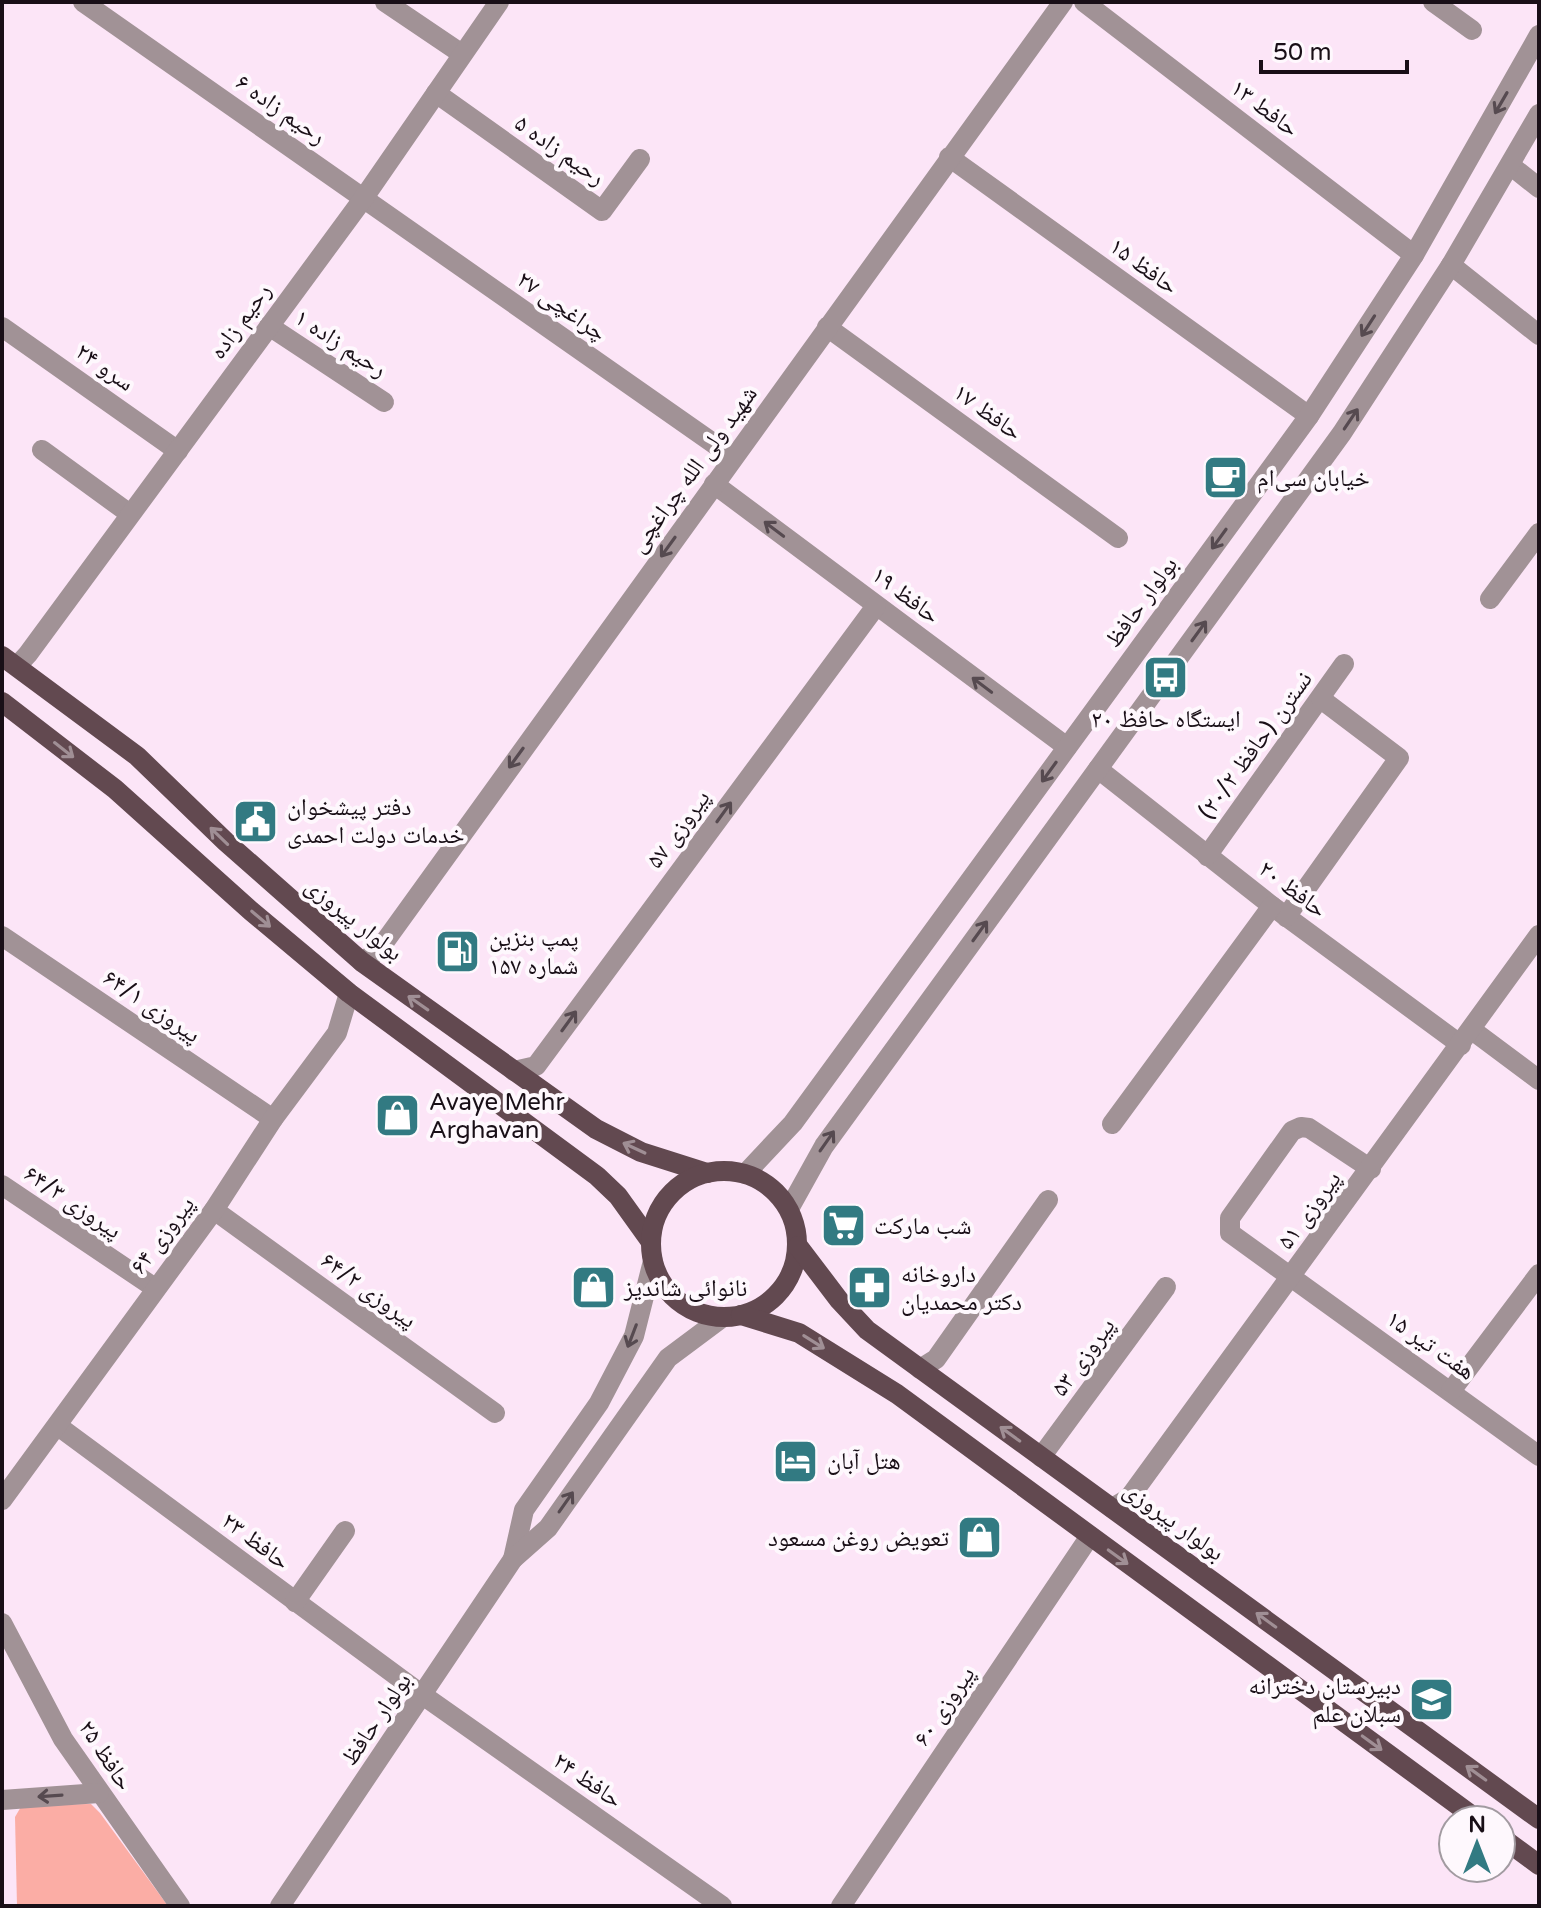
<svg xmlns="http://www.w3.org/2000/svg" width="1541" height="1908" font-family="'Varela Round','Noto Naskh Arabic',sans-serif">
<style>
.green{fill:#fbada5}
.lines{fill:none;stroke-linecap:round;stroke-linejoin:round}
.minor{stroke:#a19296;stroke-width:20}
.major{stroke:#624950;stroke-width:20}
.oneway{stroke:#564a50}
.oneway2{stroke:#a08f95}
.labels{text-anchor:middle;stroke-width:8;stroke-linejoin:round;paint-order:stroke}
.street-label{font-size:24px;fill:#190f17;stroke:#fef8fd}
.poi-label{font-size:24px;fill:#190f17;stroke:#fef8fd;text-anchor:start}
</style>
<rect width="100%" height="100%" fill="#fce5f7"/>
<polygon class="green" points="91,1804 100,1813 168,1906 17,1906 15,1817 22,1805"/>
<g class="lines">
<g class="minor">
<polyline points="83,2 733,457"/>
<polyline points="385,2 462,54"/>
<polyline points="1084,2 1414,255"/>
<polyline points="1433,2 1472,30"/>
<polyline points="436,93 602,211 640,159"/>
<polyline points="949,157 1309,416"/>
<polyline points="1510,165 1539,188"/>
<polyline points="1451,265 1539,335"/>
<polyline points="269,326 384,402"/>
<polyline points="2,327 178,451"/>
<polyline points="827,327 1118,538"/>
<polyline points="42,450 130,514"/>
<polyline points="714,484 1067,747"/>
<polyline points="1490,599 1539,533"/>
<polyline points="17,666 28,654 363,199 499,2"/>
<polyline points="1098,769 1272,906 1461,1045"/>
<polyline points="1207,856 1344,664"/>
<polyline points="1286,917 1399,758 1321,699"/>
<polyline points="2,936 273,1119"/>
<polyline points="362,962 378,951 1063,2"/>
<polyline points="1472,1030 1539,1080"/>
<polyline points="514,1071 536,1066 876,606"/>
<polyline points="1112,1124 1272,906"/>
<polyline points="1371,1169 1309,1128 1301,1127 1292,1131 1230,1218 1230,1233 1539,1456"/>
<polyline points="745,1174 793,1123 1309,416 1414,255 1539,35"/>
<polyline points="2,1185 155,1288"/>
<polyline points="789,1209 824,1146 1342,433 1451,265 1539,114"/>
<polyline points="214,1210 495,1413"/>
<polyline points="920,1369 936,1359 1048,1200"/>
<polyline points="1451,1391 1539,1274"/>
<polyline points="58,1426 424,1696 722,1906"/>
<polyline points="1041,1457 1166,1287"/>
<polyline points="2,1500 214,1210 273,1119 337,1033 349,993"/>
<polyline points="1112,1508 1129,1498 1539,935"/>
<polyline points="513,1559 524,1510 599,1403 634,1336 653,1261"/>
<polyline points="295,1602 345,1531"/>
<polyline points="2,1623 63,1739 180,1906"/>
<polyline points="2,1800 99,1793"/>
<polyline points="280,1906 513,1559 548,1528 668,1358 723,1317"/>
<polyline points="841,1906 1090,1536"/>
</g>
<g class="major">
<polyline points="2,656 137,756 226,842 362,962 596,1129 641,1152 707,1173"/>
<polyline points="2,702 115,789 251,911 349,993 597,1176 618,1196 651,1242"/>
<circle cx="724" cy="1244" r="73"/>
<polyline points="798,1246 839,1300 867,1330 1539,1819"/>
<polyline points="741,1315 799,1333 897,1394 1478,1820"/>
<polyline points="1501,1837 1539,1865"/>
</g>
</g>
<defs><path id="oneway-shaft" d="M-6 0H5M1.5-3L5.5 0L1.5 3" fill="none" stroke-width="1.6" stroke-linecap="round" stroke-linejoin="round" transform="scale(2)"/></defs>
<g class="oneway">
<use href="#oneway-shaft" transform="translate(1501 103) rotate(120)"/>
<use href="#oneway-shaft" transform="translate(1368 326) rotate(123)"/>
<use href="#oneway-shaft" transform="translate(1351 419) rotate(-56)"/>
<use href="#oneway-shaft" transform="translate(774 529) rotate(-143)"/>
<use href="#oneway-shaft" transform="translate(1219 539) rotate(126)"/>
<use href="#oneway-shaft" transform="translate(668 547) rotate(126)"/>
<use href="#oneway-shaft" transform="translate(1199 631) rotate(-54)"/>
<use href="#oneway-shaft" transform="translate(982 685) rotate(-143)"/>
<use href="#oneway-shaft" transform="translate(516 758) rotate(126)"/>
<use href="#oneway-shaft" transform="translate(1049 772) rotate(126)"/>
<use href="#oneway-shaft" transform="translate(724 812) rotate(-54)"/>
<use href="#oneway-shaft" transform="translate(980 931) rotate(-54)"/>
<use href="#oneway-shaft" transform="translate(569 1021) rotate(-54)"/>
<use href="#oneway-shaft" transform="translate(827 1141) rotate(-55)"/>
<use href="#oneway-shaft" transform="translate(632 1336) rotate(111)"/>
<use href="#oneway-shaft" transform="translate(566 1502) rotate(-55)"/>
<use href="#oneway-shaft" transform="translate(50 1796) rotate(176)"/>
</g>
<g class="oneway2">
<use href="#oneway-shaft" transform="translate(64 750) rotate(38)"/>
<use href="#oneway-shaft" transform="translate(219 836) rotate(-136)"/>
<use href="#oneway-shaft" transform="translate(261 919) rotate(40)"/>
<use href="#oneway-shaft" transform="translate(418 1003) rotate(-145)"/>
<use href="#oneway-shaft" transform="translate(634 1148) rotate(-155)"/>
<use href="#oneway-shaft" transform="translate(814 1342) rotate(32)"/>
<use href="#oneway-shaft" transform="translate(1010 1434) rotate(-144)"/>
<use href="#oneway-shaft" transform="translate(1118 1557) rotate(36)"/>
<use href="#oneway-shaft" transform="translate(1266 1620) rotate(-144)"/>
<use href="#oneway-shaft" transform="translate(1372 1743) rotate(36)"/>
<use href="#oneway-shaft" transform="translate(1476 1773) rotate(-144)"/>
</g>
<defs>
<symbol id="cafe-square" viewBox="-11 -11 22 22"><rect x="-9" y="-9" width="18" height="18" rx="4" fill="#327a82" stroke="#fef8fd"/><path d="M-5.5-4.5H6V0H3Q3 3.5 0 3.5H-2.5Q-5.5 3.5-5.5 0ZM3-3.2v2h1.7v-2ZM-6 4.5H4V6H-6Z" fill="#fff"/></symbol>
<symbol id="bus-square" viewBox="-11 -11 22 22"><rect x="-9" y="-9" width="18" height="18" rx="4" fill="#327a82" stroke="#fef8fd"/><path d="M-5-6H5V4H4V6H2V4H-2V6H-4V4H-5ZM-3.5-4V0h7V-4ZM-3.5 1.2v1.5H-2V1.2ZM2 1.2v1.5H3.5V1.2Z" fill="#fff"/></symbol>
<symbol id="civic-square" viewBox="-11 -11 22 22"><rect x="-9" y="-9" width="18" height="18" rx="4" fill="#327a82" stroke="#fef8fd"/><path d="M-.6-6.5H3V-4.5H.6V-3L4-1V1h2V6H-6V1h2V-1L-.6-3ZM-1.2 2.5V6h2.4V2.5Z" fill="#fff"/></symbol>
<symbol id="fuel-square" viewBox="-11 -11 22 22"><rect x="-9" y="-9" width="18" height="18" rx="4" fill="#327a82" stroke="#fef8fd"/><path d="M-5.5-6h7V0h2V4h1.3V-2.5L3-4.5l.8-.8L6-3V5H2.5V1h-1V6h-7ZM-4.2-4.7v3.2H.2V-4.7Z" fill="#fff"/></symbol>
<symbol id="shop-square" viewBox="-11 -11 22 22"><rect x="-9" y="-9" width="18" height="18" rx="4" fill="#327a82" stroke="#fef8fd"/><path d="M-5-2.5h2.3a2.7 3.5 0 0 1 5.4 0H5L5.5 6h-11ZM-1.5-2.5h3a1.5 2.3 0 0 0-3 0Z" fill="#fff"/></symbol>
<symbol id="supermarket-square" viewBox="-11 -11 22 22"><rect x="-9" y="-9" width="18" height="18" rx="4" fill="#327a82" stroke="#fef8fd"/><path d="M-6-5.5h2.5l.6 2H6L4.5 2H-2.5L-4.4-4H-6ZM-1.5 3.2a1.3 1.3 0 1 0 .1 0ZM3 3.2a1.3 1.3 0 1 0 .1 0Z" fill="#fff"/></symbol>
<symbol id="pharmacy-square" viewBox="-11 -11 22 22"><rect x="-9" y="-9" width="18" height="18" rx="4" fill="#327a82" stroke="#fef8fd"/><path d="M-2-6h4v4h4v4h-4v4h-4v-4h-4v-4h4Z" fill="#fff"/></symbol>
<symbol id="hotel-square" viewBox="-11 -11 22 22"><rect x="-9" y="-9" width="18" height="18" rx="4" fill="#327a82" stroke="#fef8fd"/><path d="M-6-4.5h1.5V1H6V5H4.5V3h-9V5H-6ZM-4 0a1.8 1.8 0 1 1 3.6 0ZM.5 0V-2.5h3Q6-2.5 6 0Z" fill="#fff"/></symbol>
<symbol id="school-square" viewBox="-11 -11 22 22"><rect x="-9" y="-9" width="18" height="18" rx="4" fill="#327a82" stroke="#fef8fd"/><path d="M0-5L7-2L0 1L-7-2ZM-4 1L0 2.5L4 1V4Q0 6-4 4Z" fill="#fff"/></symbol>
</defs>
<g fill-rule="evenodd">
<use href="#cafe-square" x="1200" y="452" width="51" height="51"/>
<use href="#bus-square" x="1140" y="652" width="51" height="51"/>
<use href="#civic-square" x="230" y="796" width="51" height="51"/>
<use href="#fuel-square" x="432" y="926" width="51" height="51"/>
<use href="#shop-square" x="372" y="1090" width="51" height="51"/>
<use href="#supermarket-square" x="818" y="1200" width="51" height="51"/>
<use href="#shop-square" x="568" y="1262" width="51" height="51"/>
<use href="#pharmacy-square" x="844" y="1262" width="51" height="51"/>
<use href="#hotel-square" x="770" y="1436" width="51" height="51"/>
<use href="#shop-square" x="954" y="1512" width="51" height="51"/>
<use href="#school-square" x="1406" y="1674" width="51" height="51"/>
</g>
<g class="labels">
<g class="street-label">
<text transform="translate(1265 108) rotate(37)" y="8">حافط ۱۳</text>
<text transform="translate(281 109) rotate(35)" y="8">رحیم زاده ۶</text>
<text transform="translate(560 150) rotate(35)" y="8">رحیم زاده ۵</text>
<text transform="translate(1144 266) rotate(36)" y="8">حافظ ۱۵</text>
<text transform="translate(562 306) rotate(35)" y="8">چراغچی ۲۷</text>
<text transform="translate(240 321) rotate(-54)" y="8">رحیم زاده</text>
<text transform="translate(341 343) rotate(33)" y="8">رحیم زاده ۱</text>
<text transform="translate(105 367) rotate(35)" y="8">سرو ۲۴</text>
<text transform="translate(988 412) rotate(36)" y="8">حافظ ۱۷</text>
<text transform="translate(693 469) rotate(-54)" y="8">شهید ولی الله چراغچی</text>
<text transform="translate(906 595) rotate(37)" y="8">حافظ ۱۹</text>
<text transform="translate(1141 602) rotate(-54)" y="8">بولوار حافظ</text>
<text transform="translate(1255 745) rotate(-54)" y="8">نسترن (حافظ ۲۰/۲)</text>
<text transform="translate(678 829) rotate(-54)" y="8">پیروزی ۵۷</text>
<text transform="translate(1293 889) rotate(37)" y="8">حافظ ۲۰</text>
<text transform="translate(354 919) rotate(39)" y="8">بولوار پیروزی</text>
<text transform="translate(152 1006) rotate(34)" y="8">پیروزی ۶۴/۱</text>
<text transform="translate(73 1202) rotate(34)" y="8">پیروزی ۶۴/۳</text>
<text transform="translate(1309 1210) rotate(-54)" y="8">پیروزی ۵۱</text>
<text transform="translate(162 1235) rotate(-53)" y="8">پیروزی ۶۴</text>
<text transform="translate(369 1290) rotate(36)" y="8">پیروزی ۶۴/۲</text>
<text transform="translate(1431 1345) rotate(35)" y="8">هفت تیر ۱۵</text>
<text transform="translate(1083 1357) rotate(-54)" y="8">پیروزی ۵۳</text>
<text transform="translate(1174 1521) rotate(36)" y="8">بولوار پیروزی</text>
<text transform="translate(256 1541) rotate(37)" y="8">حافظ ۲۳</text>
<text transform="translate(944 1706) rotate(-56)" y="8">پیروزی ۶۰</text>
<text transform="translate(376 1719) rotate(-56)" y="8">بولوار حافظ</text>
<text transform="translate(106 1755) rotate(57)" y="8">حافظ ۲۵</text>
<text transform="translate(588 1780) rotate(35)" y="8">حافظ ۲۴</text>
</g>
<g class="poi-label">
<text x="1257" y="486">خیابان سی‌ام</text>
<text x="1166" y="727" text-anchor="middle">ایستگاه حافظ ۲۰</text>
<text x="287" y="815">دفتر پیشخوان<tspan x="287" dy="28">خدمات دولت احمدی</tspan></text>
<text x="489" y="946">پمپ بنزین<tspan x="489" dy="28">شماره ۱۵۷</tspan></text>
<text x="429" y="1110">Avaye Mehr<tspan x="429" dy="28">Arghavan</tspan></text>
<text x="874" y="1234">شب مارکت</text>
<text x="901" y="1282">داروخانه<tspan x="901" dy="28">دکتر محمدیان</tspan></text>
<text x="624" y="1296">نانوائی شاندیز</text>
<text x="827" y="1469">هتل آبان</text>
<text x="949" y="1546" text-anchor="end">تعویض روغن مسعود</text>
<text x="1401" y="1694" text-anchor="end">دبیرستان دخترانه<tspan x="1401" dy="28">سبلان علم</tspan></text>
</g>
</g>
<rect width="1541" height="1908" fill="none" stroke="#190f17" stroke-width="8"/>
<g transform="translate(1477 1844)"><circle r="38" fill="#fef8fd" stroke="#a29ba1" stroke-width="2"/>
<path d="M0-6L14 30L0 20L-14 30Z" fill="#327a82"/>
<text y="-12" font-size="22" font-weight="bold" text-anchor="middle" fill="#190f17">N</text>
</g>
<path d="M1261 60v12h146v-12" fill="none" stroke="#190f17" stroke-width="4"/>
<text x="1273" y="60" font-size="24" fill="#190f17" stroke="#fef8fd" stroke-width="6" paint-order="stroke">50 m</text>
</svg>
